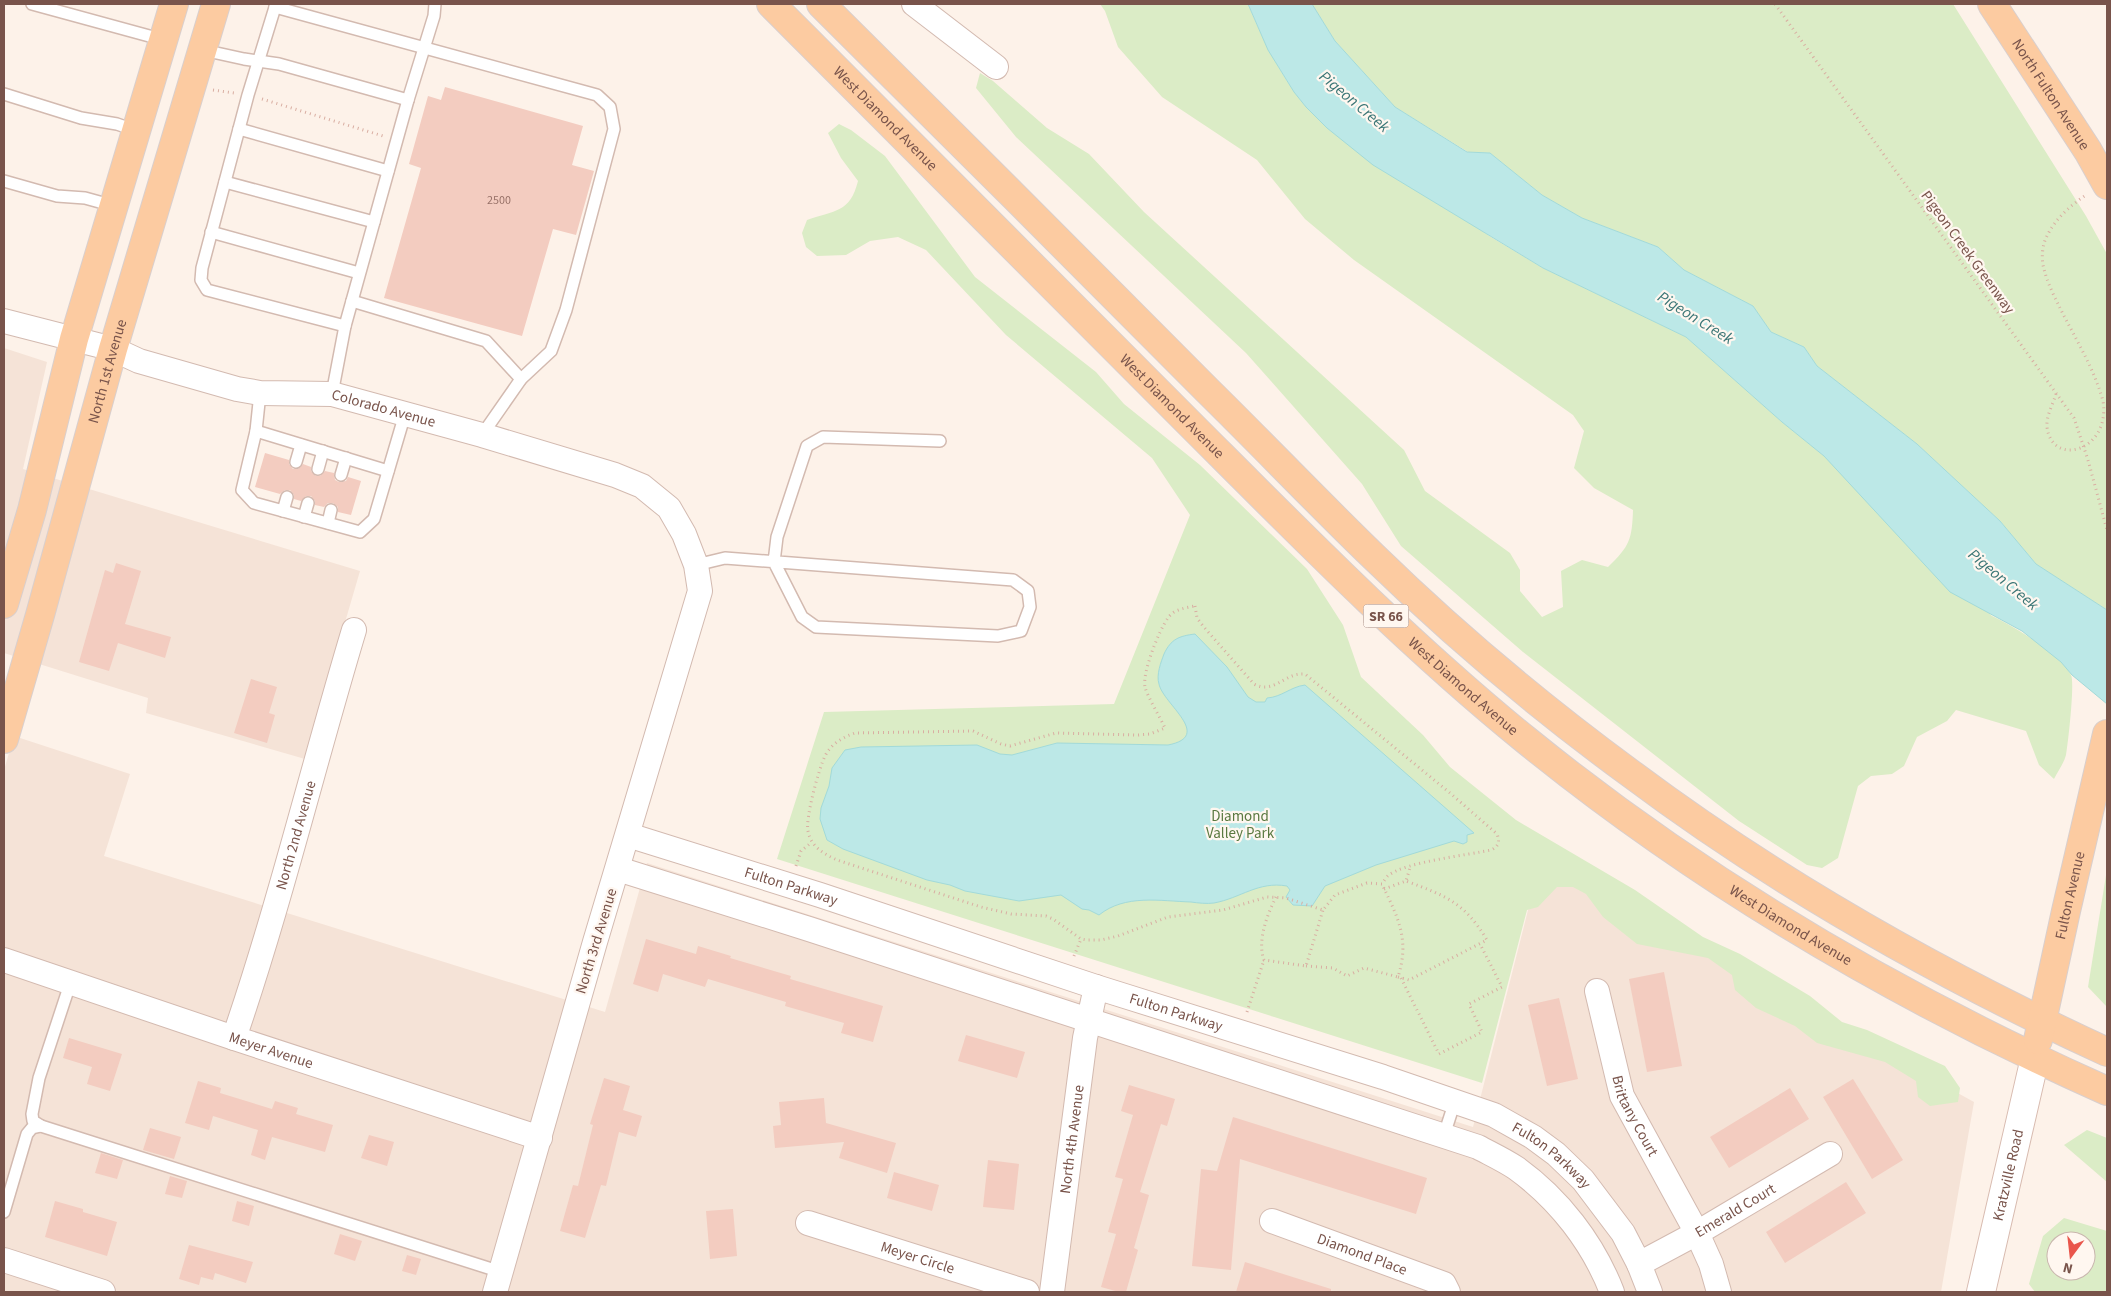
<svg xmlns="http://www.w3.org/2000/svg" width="2111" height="1296" font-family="'Source Sans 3',sans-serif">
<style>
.residential{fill:#f5e3d7}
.green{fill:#dbecc6;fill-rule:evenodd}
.water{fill:#bce8e7;stroke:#a2dad9}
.building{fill:#f3ccc0}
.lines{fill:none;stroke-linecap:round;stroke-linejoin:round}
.lane-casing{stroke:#d3bab0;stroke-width:14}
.street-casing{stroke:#d3bab0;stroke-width:26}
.secondary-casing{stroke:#d8bbb0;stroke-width:30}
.primary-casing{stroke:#d9cfcd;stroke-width:30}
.path{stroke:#d9aea2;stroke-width:3;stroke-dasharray:1 4;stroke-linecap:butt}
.lane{stroke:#fff;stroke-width:11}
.street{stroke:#fff;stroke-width:24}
.secondary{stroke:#fff;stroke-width:28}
.primary{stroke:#fccba1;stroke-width:28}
.labels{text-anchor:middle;stroke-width:4.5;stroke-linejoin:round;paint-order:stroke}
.number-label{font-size:12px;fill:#987268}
.shield{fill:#fff7f0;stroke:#a1857c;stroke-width:1}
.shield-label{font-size:14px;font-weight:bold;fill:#79544b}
.street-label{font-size:15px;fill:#79544b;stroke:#fff7f0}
.park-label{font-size:15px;fill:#5a7940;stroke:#fff7f0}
.water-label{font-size:16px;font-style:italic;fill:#3b7676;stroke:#fff7f0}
</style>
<rect width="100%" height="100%" fill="#fdf2e9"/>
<g class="residential">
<polygon points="4,348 47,362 23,469 360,571 305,759 146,713 148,698 4,653"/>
<polygon points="14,736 130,774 104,856 605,1012 647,863 1473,1127 1540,863 1974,1102 1941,1292 4,1292 4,770"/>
</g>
<g class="green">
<path d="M1100 4H1248C1263 41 1281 76 1306 107L1491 237 1543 268 1686 337 1782 422 1824 456 1992 616C2013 626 2061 654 2071 675 2075 682 2068 744 2066 755 2064 763 2058 771 2054 779L2039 765 2026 731 1956 710 1947 721 1917 737 1904 766 1892 774 1871 776 1858 786 1838 858 1822 868 1807 865 1739 821 1523 652 1401 546 1362 484 1246 353 1016 137 976 88 980 73 993 81 1047 128 1089 154 1144 212 1404 450 1425 491 1510 553 1520 570V591L1542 617 1563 607 1561 571 1582 560 1608 567C1630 546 1632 539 1633 510L1594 488 1574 468 1584 431 1573 415 1354 260 1305 219 1257 160 1162 97 1118 47 1105 11Z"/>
<polygon points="1312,4 1953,4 2086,216 2107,254 2107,610 2036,564 2000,521 1917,444 1817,366 1804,347 1771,332 1753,306 1684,270 1658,247 1582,218 1542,195 1490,153 1468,152 1395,107 1335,41"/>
<path d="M839 124 851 130 885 156 975 277 1096 372 1124 404 1200 465 1307 569 1343 625 1361 677 1423 735 1450 767 1516 820 1635 890 1703 937 1740 954 1810 996 1842 1022 1867 1030 1945 1066 1960 1088 1958 1102 1930 1106 1918 1097 1916 1081 1885 1062 1817 1043 1795 1026 1756 1008 1735 990 1732 975 1708 958 1637 944 1603 917 1586 894 1573 887H1557L1538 907 1527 910 1482 1083 777 859 824 712 1114 704 1190 515 1152 458 1006 335 926 250 898 237 870 241 846 255 817 256 806 247 802 233 807 220C835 210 850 213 858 181L841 158 828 133Z"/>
<polygon points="2107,869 2107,1007 2088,987"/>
<polygon points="2087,1130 2107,1138 2107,1182 2064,1145"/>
<path d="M2064 1218 2107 1231V1292H2035L2029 1284 2043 1236ZM2056 1241H2086V1271H2056Z"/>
</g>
<g class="water">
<polygon points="1248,4 1312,4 1335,41 1395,107 1467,152 1490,153 1542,195 1582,218 1658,247 1684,270 1753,306 1771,332 1804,347 1817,366 1917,444 2000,521 2036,564 2107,610 2107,704 2072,675 2061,662 2022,631 1950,592 1824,456 1782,422 1686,337 1543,268 1373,165 1327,128 1306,107 1294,92 1268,50"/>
<path d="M1195 634 1227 667 1248 697 1256 702H1265L1267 698C1282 697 1290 687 1305 685L1474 833 1467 835V842L1463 844 1454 841 1376 865 1325 886 1312 906 1293 905 1286 897 1290 890 1287 886C1258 881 1241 898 1214 903 1207 904 1198 903 1191 902 1160 901 1125 894 1099 915L1089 910 1082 909 1061 895 1019 901 965 891 950 885 927 880 843 849 827 840 820 819 821 808 829 786 832 768 845 750 861 747 977 745 1000 754 1012 755 1057 743 1168 745C1214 736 1163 704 1159 684 1156 675 1161 662 1164 654 1171 639 1179 636 1195 634Z"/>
</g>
<g class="building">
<polygon points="445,87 583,126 572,165 594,171 576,235 553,229 522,336 384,298 421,168 409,164 428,96 441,100"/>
<polygon points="265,453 289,460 289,464 293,469 298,469 303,464 311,467 311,471 316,476 320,476 325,471 334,473 335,480 339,482 346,481 348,477 361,481 351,515 338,512 338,507 333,503 328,503 324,507 315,505 315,501 311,496 306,496 301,501 294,499 294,495 290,490 285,490 280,494 255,487"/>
<polygon points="116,563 141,571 125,624 171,637 165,658 118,643 109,671 79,662 105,570 113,573"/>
<polygon points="251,679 277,687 269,713 275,715 267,743 234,733"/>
<polygon points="646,939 696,954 698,946 731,956 730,958 791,976 790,979 883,1006 873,1042 841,1033 844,1023 785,1006 786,1002 708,979 705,987 663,974 658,992 633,984"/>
<polygon points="1664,972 1682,1066 1647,1072 1629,979"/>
<polygon points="1559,998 1578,1079 1547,1086 1528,1005"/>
<polygon points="966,1035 1025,1052 1017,1078 958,1061"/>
<polygon points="69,1038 122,1054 110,1091 87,1084 92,1067 63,1058"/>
<polygon points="604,1078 630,1086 623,1110 642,1116 636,1137 619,1132 606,1186 601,1185 585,1238 560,1231 573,1185 578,1186 593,1125 590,1124"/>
<polygon points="1853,1079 1903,1160 1872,1179 1823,1097"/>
<polygon points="198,1081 221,1088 220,1093 272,1109 275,1101 298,1108 296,1114 333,1125 325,1152 272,1137 265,1160 251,1155 258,1130 213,1116 209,1130 185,1123"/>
<polygon points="1129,1085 1175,1099 1167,1126 1161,1124 1140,1192 1149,1195 1134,1248 1138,1250 1126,1292 1119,1292 1101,1287 1116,1234 1108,1232 1123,1179 1115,1177 1133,1115 1121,1111"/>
<polygon points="1790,1088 1809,1119 1729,1168 1710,1137"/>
<polygon points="824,1098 826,1123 896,1143 887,1173 839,1158 844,1142 775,1148 773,1126 781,1125 779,1102"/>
<polygon points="1233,1117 1427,1178 1416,1214 1240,1159 1231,1270 1192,1266 1201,1169 1217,1171"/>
<polygon points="150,1128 181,1137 174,1159 143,1150"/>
<polygon points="369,1135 394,1142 387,1166 361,1158"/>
<polygon points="101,1153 123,1160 117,1179 95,1173"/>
<polygon points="988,1160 1019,1164 1014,1210 983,1207"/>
<polygon points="894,1172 939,1185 932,1211 887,1198"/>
<polygon points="170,1176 187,1181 182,1198 165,1194"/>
<polygon points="1846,1182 1866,1213 1785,1263 1766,1232"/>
<polygon points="55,1201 83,1209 83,1212 117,1222 107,1256 45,1237"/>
<polygon points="237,1201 254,1206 249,1226 232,1221"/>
<polygon points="733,1209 737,1256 710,1259 706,1211"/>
<polygon points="340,1234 362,1241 355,1261 334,1254"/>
<polygon points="189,1245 253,1262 246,1283 215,1273 213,1280 201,1277 199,1285 179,1279"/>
<polygon points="407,1255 421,1259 416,1275 402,1271"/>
<polygon points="1245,1262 1331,1289 1331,1292 1236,1292"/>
</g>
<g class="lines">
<defs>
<g id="lane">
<polyline points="32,4 164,40"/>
<polyline points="276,4 248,95 202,268 201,280 207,290 345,326"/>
<polyline points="275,7 597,95 610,107 614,129 566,310 551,351 521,379 482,435"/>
<polyline points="203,50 244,59 279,64 408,100"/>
<polyline points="4,94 81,118 117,124 137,131"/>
<polyline points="239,129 388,171"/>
<polyline points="4,181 57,196 85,198 114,206"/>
<polyline points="225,182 374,222"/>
<polyline points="211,232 359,273"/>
<polyline points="352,301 486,341 521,379"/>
<polyline points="260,393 256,431 242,490 254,503 360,532 374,519 405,414"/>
<polyline points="332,394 345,326 408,100 434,16 435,4"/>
<polyline points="256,431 388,471"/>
<polyline points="296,462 301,445"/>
<polyline points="318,469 323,451"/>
<polyline points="341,475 346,458"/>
<polyline points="283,511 287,497"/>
<polyline points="304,517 308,503"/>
<polyline points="328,523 331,510"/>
<polyline points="696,565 725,558 1013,580 1028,591 1030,607 1021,631 998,636 816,627 802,617 774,562 777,537 807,446 823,437 940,441"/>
<polyline points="41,1126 33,1121 32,1114 39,1078 70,984"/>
<polyline points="1444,1135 1455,1101"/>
<polyline points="4,1212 27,1134 32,1128 41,1126 501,1272"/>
</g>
<g id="street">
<polyline points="914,4 996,67"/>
<path id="s1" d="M4 321 113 349 139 361 237 389 260 393 332 394 482 435 615 475 642 486 669 508 684 534 696 565 700 591 595 942 495 1292"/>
<path id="s2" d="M628 835 820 895 1096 987 1383 1077 1494 1115 1533 1137 1556 1154 1583 1180 1623 1233 1639 1264 1650 1292"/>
<path d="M618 869 809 929 1478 1147C1491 1154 1504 1160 1516 1168 1559 1199 1593 1243 1612 1292"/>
<path id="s3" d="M4 960 234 1038 540 1138"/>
<path id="s4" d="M1597 991 1622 1096 1697 1233 1711 1264 1719 1292"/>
<path id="s5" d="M234 1038C280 904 313 766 354 630"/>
<path id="s6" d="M1272 1221 1444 1284 1448 1292"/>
<path id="s7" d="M808 1223 1027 1292"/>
<polyline points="4,1260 103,1292"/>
<path id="s8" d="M1639 1264 1697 1233 1830 1154"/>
<path id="s9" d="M1052 1292 1085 1038 1096 987"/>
</g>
<g id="secondary">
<path id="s10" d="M1981 1292 2035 1058"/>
</g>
<g id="primary">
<path id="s11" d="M771 4C913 145 1054 288 1196 430 1303 537 1409 645 1526 740 1702 883 1901 999 2107 1091"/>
<path d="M821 4C950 132 1079 261 1207 390 1263 445 1317 502 1373 556 1453 634 1540 707 1630 773 1778 884 1940 975 2107 1052"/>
<path id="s12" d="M1992 4 2088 151 2107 185"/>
<polyline points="4,604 32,510 74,339 174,4"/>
<path id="s13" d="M4 739 40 615 113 349 216 4"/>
<path id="s14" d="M2038 1040 2066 911 2107 734"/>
</g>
</defs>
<use href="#lane" class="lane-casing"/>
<use href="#street" class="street-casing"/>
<use href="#secondary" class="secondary-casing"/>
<use href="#primary" class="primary-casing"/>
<g class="path">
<polyline points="1775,4 2074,418 2088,460 2107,530"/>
<polyline points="213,90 234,93"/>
<polyline points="262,99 383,136"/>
<path d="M2056 394C2053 404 2046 416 2047 427 2052 468 2111 451 2103 401 2094 368 2075 338 2060 308 2054 296 2047 282 2044 269 2041 259 2042 245 2047 236 2055 219 2071 205 2086 195"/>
<path d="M1195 606 1197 618 1203 626 1254 684C1274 695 1285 672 1305 674L1450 793 1497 834C1500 842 1499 846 1491 850 1468 855 1406 862 1389 875 1386 877 1384 881 1382 884L1367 883 1335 895 1323 910 1286 898 1267 897 1223 910 1168 917 1118 936 1101 940H1087L1081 939 1053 919 1046 916 1011 914 981 907 837 860C824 854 811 847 808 831 805 819 819 768 825 756 831 744 843 737 855 733L973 731 1001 744 1010 746 1056 733 1138 735 1150 734 1165 728C1160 717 1148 698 1145 687 1142 673 1159 630 1168 618 1174 609 1185 608 1195 606Z"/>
<polyline points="796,866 801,851 812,842"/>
<polyline points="1384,889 1406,881 1410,868"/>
<path d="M1276 897C1267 915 1257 941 1264 960L1306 966 1323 910"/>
<polyline points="1074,956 1081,939"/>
<path d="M1306 966 1333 968 1347 976 1364 968 1398 977C1410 939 1398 918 1382 884"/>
<path d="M1398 977 1409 980 1487 940C1464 902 1446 896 1406 881"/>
<polyline points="1401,978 1439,1054 1482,1032 1469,1004 1502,987 1480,944"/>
<polyline points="1247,1012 1264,960"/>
</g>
<use href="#lane" class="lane"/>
<use href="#street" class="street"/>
<use href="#secondary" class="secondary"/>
<use href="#primary" class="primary"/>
</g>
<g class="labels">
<g class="number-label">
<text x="499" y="204">2500</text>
</g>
<rect class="shield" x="1363.5" y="604.5" width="45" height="23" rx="4"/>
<g class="shield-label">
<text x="1386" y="621">SR 66</text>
</g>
<g class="street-label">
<text dy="5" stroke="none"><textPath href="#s12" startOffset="108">North Fulton Avenue</textPath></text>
<text dy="5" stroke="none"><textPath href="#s11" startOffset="162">West Diamond Avenue</textPath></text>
<text transform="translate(1968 252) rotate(54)" y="5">Pigeon Creek Greenway</text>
<text dy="5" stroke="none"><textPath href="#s13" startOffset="382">North 1st Avenue</textPath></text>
<text dy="5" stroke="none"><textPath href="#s11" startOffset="568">West Diamond Avenue</textPath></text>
<text dy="5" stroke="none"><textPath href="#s1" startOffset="392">Colorado Avenue</textPath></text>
<text dy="5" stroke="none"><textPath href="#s11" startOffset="972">West Diamond Avenue</textPath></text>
<text dy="5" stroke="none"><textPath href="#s5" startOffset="212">North 2nd Avenue</textPath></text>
<text dy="5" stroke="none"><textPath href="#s2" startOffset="171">Fulton Parkway</textPath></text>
<text dy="5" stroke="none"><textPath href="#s14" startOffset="148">Fulton Avenue</textPath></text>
<text dy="5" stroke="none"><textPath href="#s11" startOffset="1378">West Diamond Avenue</textPath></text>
<text transform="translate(596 941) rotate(-73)" y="5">North 3rd Avenue</text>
<text dy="5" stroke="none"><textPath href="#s2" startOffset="576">Fulton Parkway</textPath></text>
<text dy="5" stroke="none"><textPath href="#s3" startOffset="282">Meyer Avenue</textPath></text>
<text dy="5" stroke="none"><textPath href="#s4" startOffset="131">Brittany Court</textPath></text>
<text dy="5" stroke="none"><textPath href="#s9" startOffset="154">North 4th Avenue</textPath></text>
<text dy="5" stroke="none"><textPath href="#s2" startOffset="981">Fulton Parkway</textPath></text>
<text dy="5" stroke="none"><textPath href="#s10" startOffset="120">Kratzville Road</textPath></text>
<text dy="5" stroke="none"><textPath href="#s8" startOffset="110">Emerald Court</textPath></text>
<text dy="5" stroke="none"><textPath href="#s6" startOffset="96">Diamond Place</textPath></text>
<text dy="5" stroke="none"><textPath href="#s7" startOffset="115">Meyer Circle</textPath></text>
</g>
<g class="park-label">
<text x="1240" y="821">Diamond<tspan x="1240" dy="17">Valley Park</tspan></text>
</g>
<g class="water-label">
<text transform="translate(1355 101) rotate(40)" y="6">Pigeon Creek</text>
<text transform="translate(1696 317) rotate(32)" y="6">Pigeon Creek</text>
<text transform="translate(2004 579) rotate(40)" y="6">Pigeon Creek</text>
</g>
</g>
<rect width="2111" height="1296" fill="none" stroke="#79544b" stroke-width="10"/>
<g transform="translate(2071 1256) rotate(195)"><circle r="24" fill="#fff7f0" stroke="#c9b6ae"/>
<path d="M0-4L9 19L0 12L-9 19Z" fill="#e9564c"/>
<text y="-8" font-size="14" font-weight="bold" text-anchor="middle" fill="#79544b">N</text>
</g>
</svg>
